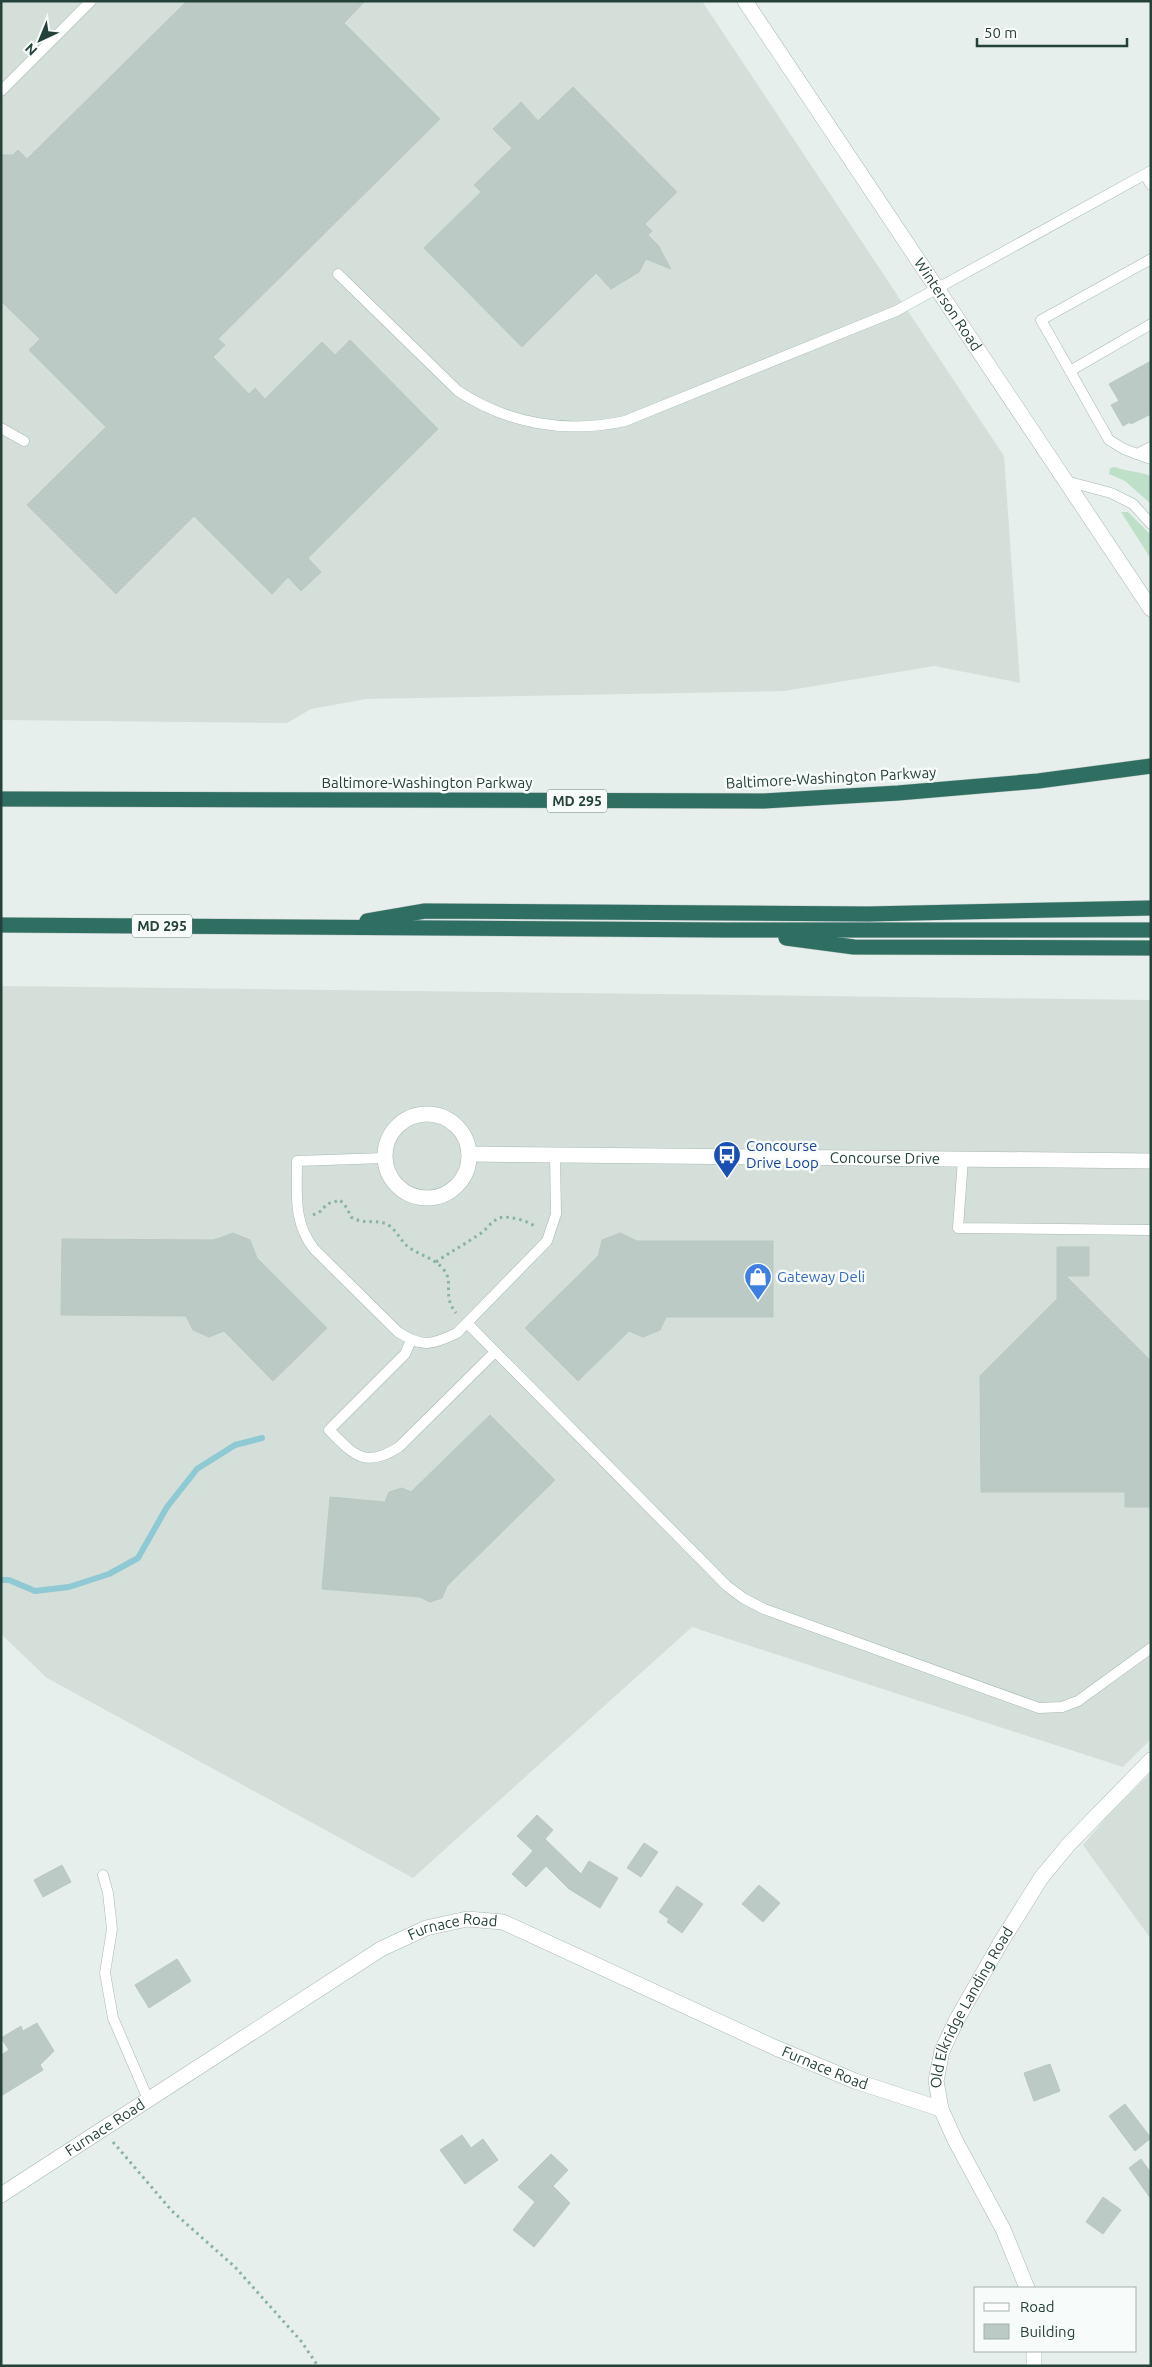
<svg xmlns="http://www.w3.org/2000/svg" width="1152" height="2367" font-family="Ubuntu,sans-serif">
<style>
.built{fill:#d4dfda}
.green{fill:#bfe0c8}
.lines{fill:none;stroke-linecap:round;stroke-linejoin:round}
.stream{stroke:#8ec9d4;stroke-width:6}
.building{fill:#bbcac4;stroke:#b8c9c2}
.service-casing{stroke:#a8b8b2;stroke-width:11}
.minor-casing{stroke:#a8b8b2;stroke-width:16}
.tertiary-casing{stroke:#a8b8b2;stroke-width:16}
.motorway-casing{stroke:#c2cac8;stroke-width:16}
.path{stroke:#86b3a5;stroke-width:3;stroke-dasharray:2.5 4;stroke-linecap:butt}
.service{stroke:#fff;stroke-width:10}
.minor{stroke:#fff;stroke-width:15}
.tertiary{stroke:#fff;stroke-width:15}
.motorway{stroke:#2f6f62;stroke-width:15}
.labels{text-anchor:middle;stroke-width:5;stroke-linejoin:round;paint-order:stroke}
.shield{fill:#f7fbf9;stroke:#637a73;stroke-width:1}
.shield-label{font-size:14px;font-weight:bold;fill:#24423a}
.street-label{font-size:15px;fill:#24423a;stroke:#f7fbf9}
.transit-label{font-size:15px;fill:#164399;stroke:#f7fbf9;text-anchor:start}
.shop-label{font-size:15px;fill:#366cbe;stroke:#f7fbf9;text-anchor:start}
</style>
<rect width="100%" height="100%" fill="#e6efeb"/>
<g class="built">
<polygon points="1,1 702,1 1004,456 1020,683 934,666 785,691 366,699 311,709 287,723 1,720"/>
<polygon points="1,986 1151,1000 1151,1739 1123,1767 692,1627 413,1878 47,1678 1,1634"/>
<polygon points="1151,1773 1151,1939 1083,1845 1105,1819"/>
</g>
<g class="green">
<path d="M1115 467C1127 472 1139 471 1151 476V504L1125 481 1109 474 1110 468Z"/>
<polygon points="1121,512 1128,512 1151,535 1151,559"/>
</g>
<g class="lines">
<polyline class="stream" points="1,1580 9,1580 35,1591 69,1587 109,1574 138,1558 167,1507 197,1469 235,1445 262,1438"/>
</g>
<g class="building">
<polygon points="187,1 365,1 344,23 440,119 218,339 225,345 213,357 249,394 255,388 265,399 322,342 335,355 350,340 438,429 308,558 321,572 301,591 288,577 272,594 194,516 116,594 27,505 106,427 29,350 40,339 1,301 1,155 13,155 18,150 27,159"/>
<polygon points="573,87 677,192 645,224 652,231 648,235 658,245 671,269 646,259 639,272 611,289 596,273 522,347 424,248 481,192 474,185 512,148 493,129 521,102 538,121"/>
<polygon points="1151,361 1151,414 1131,424 1130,422 1123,426 1111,405 1119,401 1109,384"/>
<polygon points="233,1233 250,1240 257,1258 327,1328 273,1381 224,1331 209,1337 193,1330 186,1316 61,1315 62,1239 214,1240"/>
<polygon points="620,1233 637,1241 773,1241 773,1317 666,1317 660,1330 643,1337 629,1331 578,1381 525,1328 598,1256 602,1240"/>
<polygon points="1057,1247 1089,1247 1089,1276 1066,1276 1151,1361 1151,1507 1125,1507 1125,1492 981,1492 980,1376 1057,1299"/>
<polygon points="490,1415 555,1480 447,1586 442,1598 430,1602 420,1597 322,1589 330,1497 385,1502 389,1492 402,1488 411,1492"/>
<polygon points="537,1815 553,1830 545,1839 581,1874 589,1861 618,1878 600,1908 569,1889 546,1866 526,1887 512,1874 533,1851 517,1836"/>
<polygon points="644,1843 658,1852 641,1877 627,1868"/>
<polygon points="62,1865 71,1882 43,1897 34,1880"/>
<polygon points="759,1885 780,1903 763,1922 742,1904"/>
<polygon points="677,1886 703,1904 682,1933 667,1922 669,1919 659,1912"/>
<polygon points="177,1959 191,1981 149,2008 135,1985"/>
<polygon points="37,2023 54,2051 40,2065 43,2070 1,2096 1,2055 9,2050 1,2038 21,2026 23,2031"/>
<polygon points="1050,2064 1060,2091 1034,2101 1024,2073"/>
<polygon points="1125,2104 1151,2138 1135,2151 1109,2116"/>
<polygon points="462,2135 471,2148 483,2139 498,2160 465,2184 440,2150"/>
<polygon points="551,2154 568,2170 553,2186 570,2203 534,2247 513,2230 535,2202 518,2187"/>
<polygon points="1141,2159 1151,2173 1151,2199 1129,2168"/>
<polygon points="1103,2197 1121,2210 1103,2234 1086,2222"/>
</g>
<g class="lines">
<defs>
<g id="service">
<polyline points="1,91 91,1"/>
<polyline points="1145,175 1151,185"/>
<path d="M338 274 458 391C508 424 567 434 625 421L896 311 1151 171"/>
<polyline points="1151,324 1070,371 1109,440 1124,449 1137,454 1151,447"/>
<polyline points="1070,371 1041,320 1151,259"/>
<polyline points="1,428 24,441"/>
<polyline points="1137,454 1151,459"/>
<polyline points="1066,481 1111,493 1133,504 1151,524"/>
<path d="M385 1158 297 1161C297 1194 293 1222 314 1249L398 1332C422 1348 432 1345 457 1333L547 1241 556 1214 555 1155"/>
<polyline points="963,1159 958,1228 1151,1230"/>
<polyline points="467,1323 727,1586 743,1598 764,1609 1039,1708 1062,1707 1078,1701 1151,1648"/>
<path d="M411 1340 405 1354 329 1430C354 1455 365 1469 399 1447L495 1352"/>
<polyline points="103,1875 108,1893 112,1929 105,1973 113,2018 148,2099"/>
</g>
<g id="minor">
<circle cx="427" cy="1156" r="42"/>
<path id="s1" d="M469 1154 1151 1161"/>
<path id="s2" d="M1 2195 381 1949 426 1928 467 1919 503 1922 776 2048 855 2081 941 2109"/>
</g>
<g id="tertiary">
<path id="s3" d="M745 1 1151 609"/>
<path id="s4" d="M1027 2288 1003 2229 955 2140 941 2109 936 2081 942 2051 956 2021 1001 1942 1041 1878 1069 1844 1151 1760"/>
<polyline points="1034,2366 1034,2351"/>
</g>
<g id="motorway">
<polyline points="1,799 764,801 898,793 1038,781 1151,766"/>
<polyline points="367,921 425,911 868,914 1151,908"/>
<polyline points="1,925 725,930 1151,930"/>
<polyline points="786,938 854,947 1151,948"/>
</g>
</defs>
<use href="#service" class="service-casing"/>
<use href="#minor" class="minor-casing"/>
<use href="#tertiary" class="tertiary-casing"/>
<use href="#motorway" class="motorway-casing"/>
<g class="path">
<path d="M313 1215 321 1211 327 1204 340 1200 347 1208 351 1217C362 1224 372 1220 384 1223 394 1226 399 1238 406 1245 417 1255 434 1257 444 1270 454 1282 442 1296 456 1313"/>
<path d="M436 1262C450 1252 464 1245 478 1235 486 1231 490 1222 499 1218 509 1215 528 1221 536 1227"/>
<polyline points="113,2142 172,2211 235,2267 301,2341 318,2366"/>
</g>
<use href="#service" class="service"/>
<use href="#minor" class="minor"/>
<use href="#tertiary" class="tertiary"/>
<use href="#motorway" class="motorway"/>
</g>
<defs>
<symbol id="bus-pin" viewBox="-11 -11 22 30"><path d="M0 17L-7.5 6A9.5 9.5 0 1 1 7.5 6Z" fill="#1a4fb4" stroke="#f7fbf9"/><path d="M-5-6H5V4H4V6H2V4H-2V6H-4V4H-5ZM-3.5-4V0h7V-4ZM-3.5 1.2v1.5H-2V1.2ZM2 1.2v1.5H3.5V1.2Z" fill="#fff"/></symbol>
<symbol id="shop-pin" viewBox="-11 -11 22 30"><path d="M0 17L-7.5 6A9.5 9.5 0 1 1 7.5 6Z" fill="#3f7fe0" stroke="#f7fbf9"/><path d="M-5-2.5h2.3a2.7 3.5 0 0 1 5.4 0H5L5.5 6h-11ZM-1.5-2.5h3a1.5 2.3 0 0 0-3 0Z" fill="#fff"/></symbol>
</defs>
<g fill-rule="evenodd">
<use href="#bus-pin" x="711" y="1139" width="32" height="43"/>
<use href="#shop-pin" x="742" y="1261" width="32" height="43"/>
</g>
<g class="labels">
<g class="shield">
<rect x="547" y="789.5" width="60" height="23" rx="4"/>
<rect x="132" y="914.5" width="60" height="23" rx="4"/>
</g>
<g class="shield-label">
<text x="577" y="806">MD 295</text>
<text x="162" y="931">MD 295</text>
</g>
<g class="street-label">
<text dy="5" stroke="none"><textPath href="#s3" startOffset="365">Winterson Road</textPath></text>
<text transform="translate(831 778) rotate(-3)" y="5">Baltimore-Washington Parkway</text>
<text x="427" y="788">Baltimore-Washington Parkway</text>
<text dy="5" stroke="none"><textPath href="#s1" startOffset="416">Concourse Drive</textPath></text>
<text dy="5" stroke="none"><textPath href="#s2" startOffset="529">Furnace Road</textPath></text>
<text dy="5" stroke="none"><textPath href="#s4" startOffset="309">Old Elkridge Landing Road</textPath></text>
<text dy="5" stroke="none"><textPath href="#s2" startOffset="934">Furnace Road</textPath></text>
<text dy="5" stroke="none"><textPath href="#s2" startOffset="124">Furnace Road</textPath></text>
</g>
<g class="transit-label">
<text x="746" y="1151">Concourse<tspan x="746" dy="17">Drive Loop</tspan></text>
</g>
<g class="shop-label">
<text x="777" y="1282">Gateway Deli</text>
</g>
</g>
<rect width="1152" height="2367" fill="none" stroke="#24423a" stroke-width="5"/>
<rect x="974" y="2287" width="162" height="65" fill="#f7fbf9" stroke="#a3b1ad"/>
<rect x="984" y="2303" width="25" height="8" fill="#ffffff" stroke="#a3b1ad"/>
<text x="1020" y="2312" font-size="15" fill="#24423a">Road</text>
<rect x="984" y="2324" width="25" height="15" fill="#bbcac4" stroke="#a3b1ad"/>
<text x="1020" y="2337" font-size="15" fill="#24423a">Building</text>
<g transform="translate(40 40) rotate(224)" stroke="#f7fbf9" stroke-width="4" paint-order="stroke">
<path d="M0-4L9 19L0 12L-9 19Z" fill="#24423a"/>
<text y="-8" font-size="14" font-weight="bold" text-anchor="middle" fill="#24423a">N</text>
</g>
<path d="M977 38v8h150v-8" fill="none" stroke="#24423a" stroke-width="2.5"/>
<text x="984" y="38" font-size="15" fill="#24423a" stroke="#f7fbf9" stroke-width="4" paint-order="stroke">50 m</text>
</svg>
